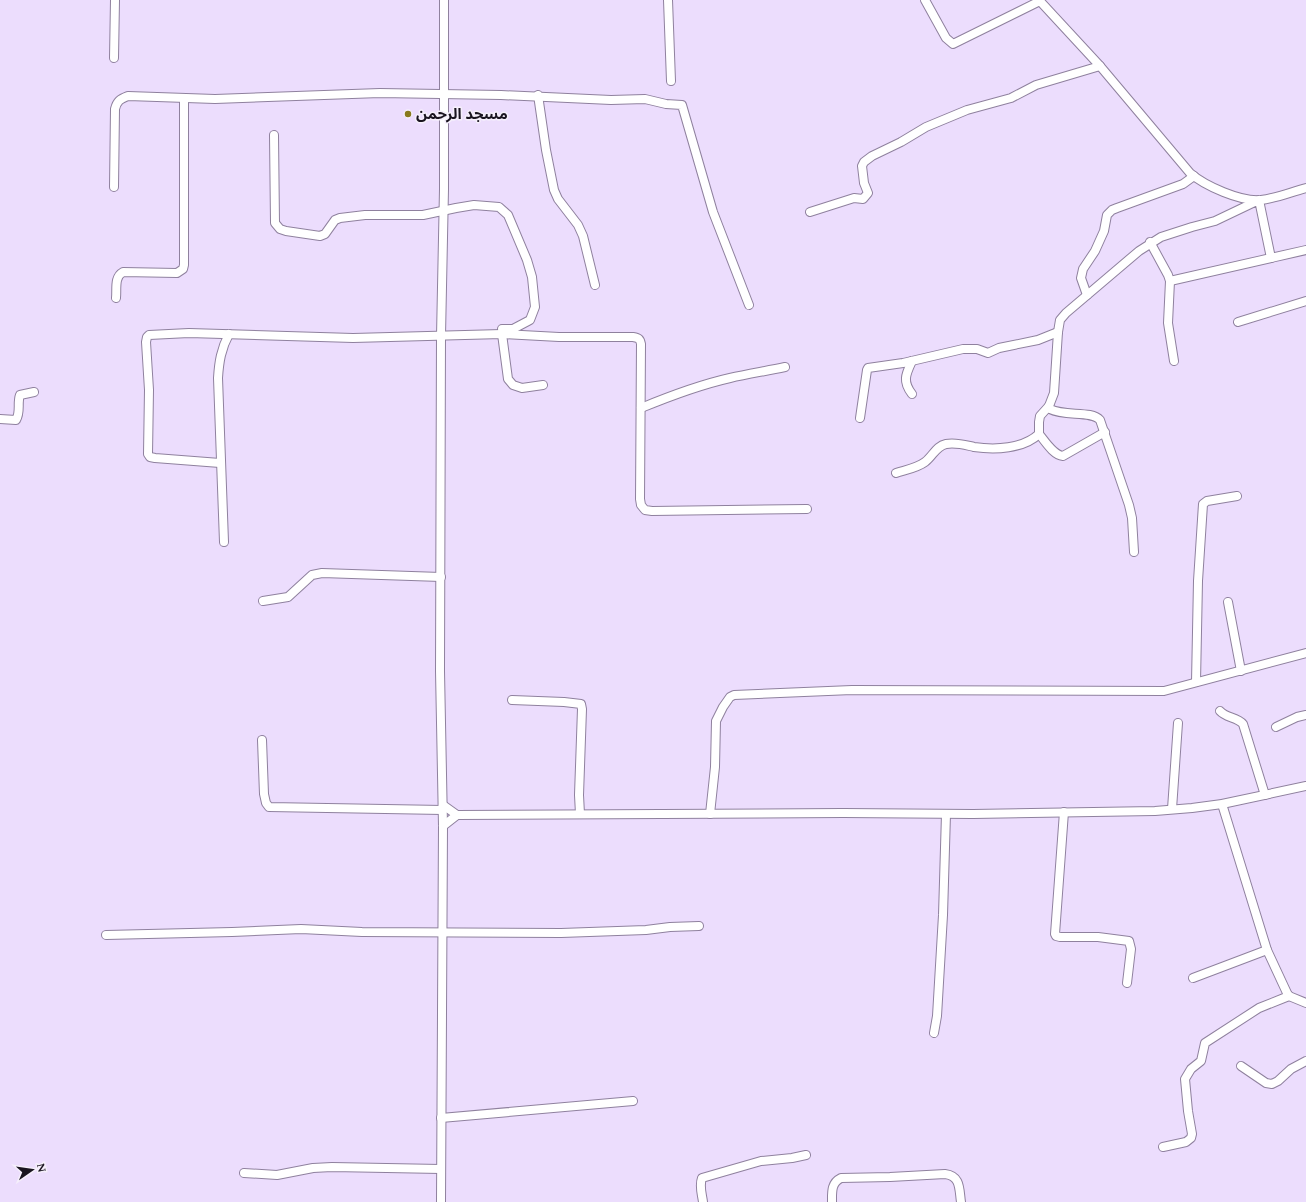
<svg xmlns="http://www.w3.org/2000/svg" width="1306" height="1202" font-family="Spectral,'Noto Sans Arabic',serif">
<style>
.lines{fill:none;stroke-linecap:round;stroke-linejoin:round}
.minor-casing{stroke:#8f819e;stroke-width:10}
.minor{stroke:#fff;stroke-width:8}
.poi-dot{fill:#88791d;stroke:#f5effb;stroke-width:1.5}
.labels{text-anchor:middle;stroke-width:3;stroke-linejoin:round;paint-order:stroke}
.poi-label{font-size:15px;font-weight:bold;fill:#19141f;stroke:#f5effb;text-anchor:start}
</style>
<rect width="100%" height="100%" fill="#ecddfd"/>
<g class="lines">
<defs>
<g id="minor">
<polyline points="668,0 671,81"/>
<polyline points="925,0 946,38 953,44 1040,1"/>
<path d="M1039 0 1100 66 1190 173C1205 186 1241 202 1261 200 1277 198 1291 192 1306 188"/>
<polyline points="114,58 115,0"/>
<polyline points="538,95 546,150 554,190 558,199 578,225 583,236 595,285"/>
<polyline points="274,135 275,223 280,229 286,231 320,236 325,234 335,220 340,218 365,215 423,215 456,208 474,205 499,207 508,215 527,260 532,277 535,307 530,320 513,329 502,329"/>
<path d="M114 187 115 109C117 101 120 99 128 96L215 99 380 93 501 95 611 100 645 99 666 104 682 105 713 212 749 305"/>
<polyline points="810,212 854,198 863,199 868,193 864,183 862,166 864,162 872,156 901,142 926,127 967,110 1011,98 1036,85 1100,66"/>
<polyline points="1150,242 1168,275 1170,281 1168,323 1174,361"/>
<polyline points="1170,281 1271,258"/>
<polyline points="1087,295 1081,278 1083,269 1095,251 1104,231 1107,215 1112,210 1117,208 1183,184 1194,176"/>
<path d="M116 298C117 289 114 277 123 272L177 273 183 269 184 265V99"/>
<polyline points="1238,322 1306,301"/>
<polyline points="502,334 508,379 513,385 522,388 543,385"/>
<path d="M912 361C906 374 902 381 912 394"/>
<path d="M1049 406 1050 409C1065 417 1091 410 1100 420L1129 505 1132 518 1134 552"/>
<path d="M641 408C670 396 699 385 730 378 748 374 766 371 785 367"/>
<polyline points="860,418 867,370 868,368 903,363 963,349 977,349 988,353 999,348 1038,340 1058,332"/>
<path d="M0 419 16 420C21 412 17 403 20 395L34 392"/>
<path d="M1039 434C1045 441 1053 455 1063 456L1105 432"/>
<path d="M220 463 155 458 150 457 148 454 149 390 146 342 147 337 149 335 189 333 353 338 502 334 559 337H633C639 338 640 339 641 344L640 499 641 505 645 510 652 511 807 509"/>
<path d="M896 473C905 470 917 468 925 462 933 456 936 446 946 444 956 442 965 445 974 447 995 450 1023 449 1039 434V422L1040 416 1049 406 1054 393 1058 332 1060 320 1066 313 1139 251 1161 237 1192 227 1215 221 1259 200 1271 258 1306 250"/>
<path d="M224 542 218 378C219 362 221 349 229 334"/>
<polyline points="263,601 288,597 312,575 322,573 441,577"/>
<polyline points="1228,602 1241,671"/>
<polyline points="1196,682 1198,581 1203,504 1207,501 1237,496"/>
<polyline points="512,700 564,702 581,704 582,709 579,795 580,814"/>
<path d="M1220 711C1226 718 1237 717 1243 724L1265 795"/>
<polyline points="1276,727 1297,717 1306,715"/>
<polyline points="262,740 264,794 266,803 269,807 443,810"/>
<polyline points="1222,804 1267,950 1287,993 1289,996 1306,1003"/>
<polyline points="443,805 457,815"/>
<polyline points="1172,809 1178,723"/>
<polyline points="1064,812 1055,934 1056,936 1060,937 1098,937 1129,941 1131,949 1127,983"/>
<polyline points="710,814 715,767 716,721 723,707 730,697 734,695 852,690 1164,691 1306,653"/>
<polyline points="443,826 457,815 843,813 973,814 1155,811 1192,808 1222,804 1306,786"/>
<polyline points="106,935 232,932 301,929 362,932 561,933 646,930 670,927 699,926"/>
<polyline points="1193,978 1267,950"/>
<polyline points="934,1033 937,1016 943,915 946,814"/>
<polyline points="1241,1066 1266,1083 1272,1084 1278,1081 1291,1069 1306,1061"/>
<polyline points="441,1118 633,1101"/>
<polyline points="1163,1147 1186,1142 1191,1138 1192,1134 1188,1111 1185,1079 1191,1069 1201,1061 1205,1043 1259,1008 1289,996"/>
<polyline points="244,1173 277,1175 313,1168 332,1167 441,1169"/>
<polyline points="441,1202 443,826 440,671 441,336 444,189 444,0"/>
<path d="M703 1202C702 1194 699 1186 702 1178L761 1161 792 1158 806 1155"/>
<path d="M832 1202C832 1192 831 1183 841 1178L890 1177 945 1174C961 1176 959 1189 961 1202"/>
</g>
</defs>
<use href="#minor" class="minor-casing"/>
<use href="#minor" class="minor"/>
</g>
<circle class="poi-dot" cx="408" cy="114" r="4"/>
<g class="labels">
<g class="poi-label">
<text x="416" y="119">مسجد الرحمن</text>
</g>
</g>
<g transform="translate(32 1170) rotate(77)" stroke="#f5effb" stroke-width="3" paint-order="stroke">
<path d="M0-3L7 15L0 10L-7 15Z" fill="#19141f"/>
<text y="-6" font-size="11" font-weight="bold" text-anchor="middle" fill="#19141f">N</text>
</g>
</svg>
